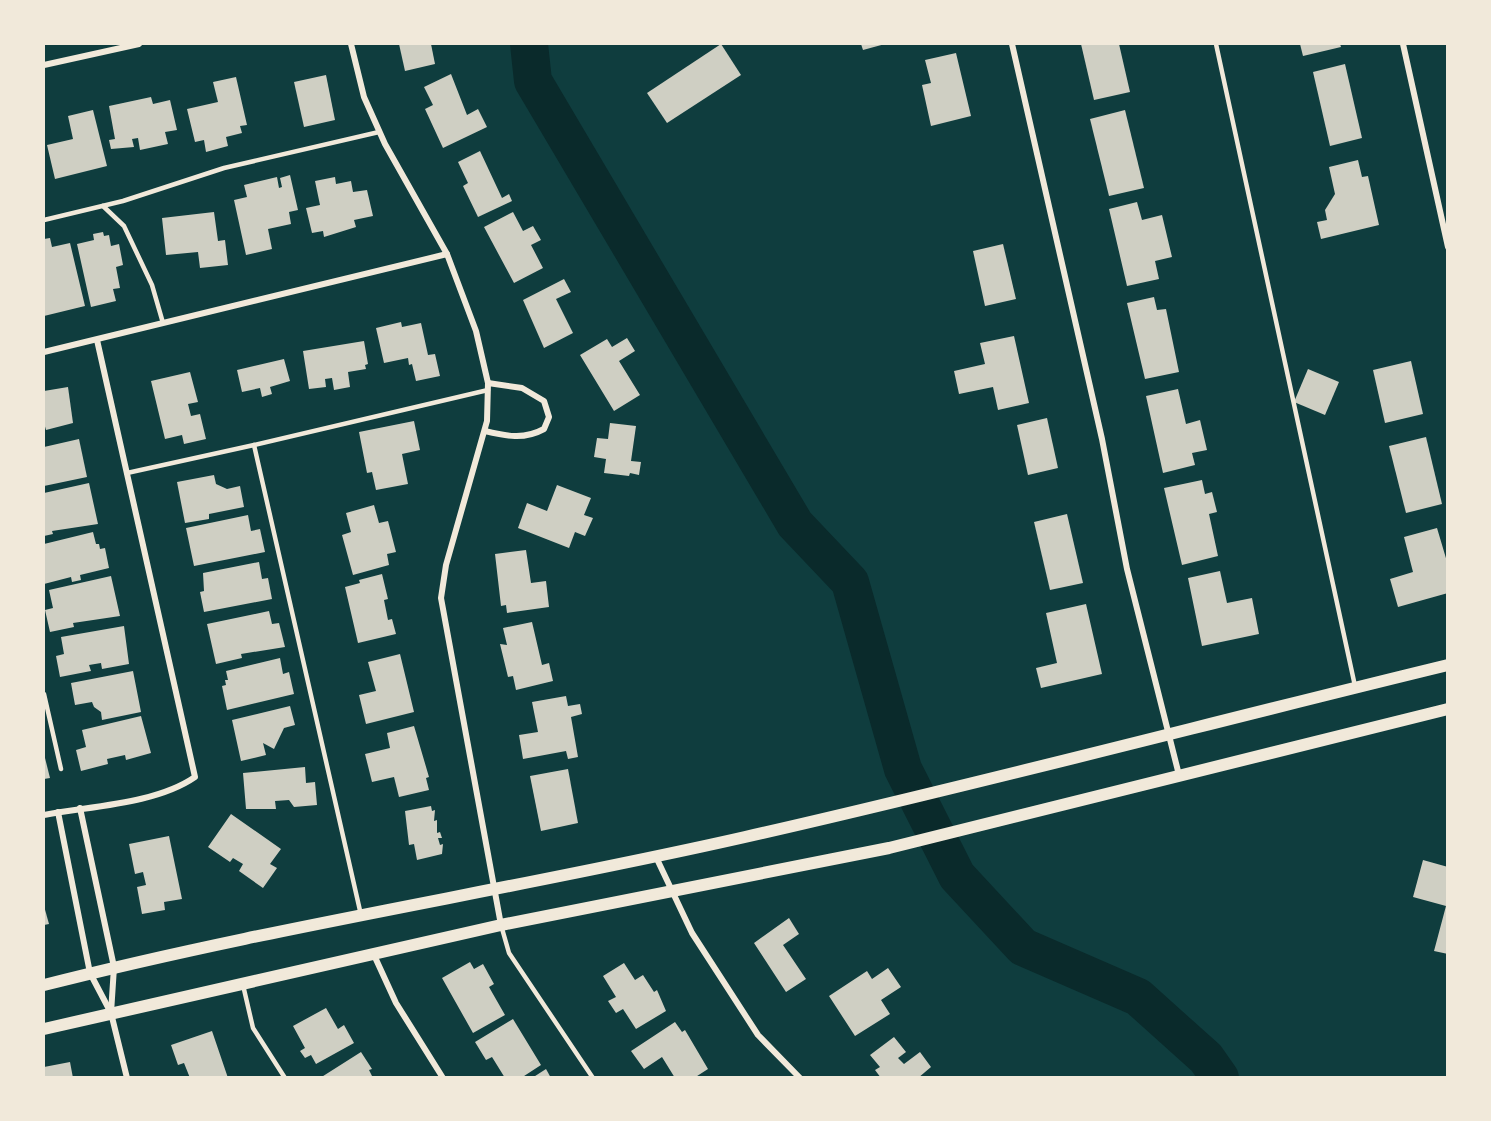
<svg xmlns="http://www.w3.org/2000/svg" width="1491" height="1121" font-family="'Titillium Web',sans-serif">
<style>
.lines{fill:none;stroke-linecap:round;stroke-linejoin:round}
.river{stroke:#0a2a2b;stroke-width:38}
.building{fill:#cfcfc3}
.service{stroke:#f1e9da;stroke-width:4.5}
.minor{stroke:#f1e9da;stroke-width:6}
.secondary{stroke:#f1e9da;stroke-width:12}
</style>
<rect width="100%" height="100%" fill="#0f3d3e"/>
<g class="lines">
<polyline class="river" points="529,44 533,81 795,524 850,582 903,769 957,876 1023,947 1138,997 1206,1058 1220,1078"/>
</g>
<g class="building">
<polygon points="399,44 431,44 435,64 405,71"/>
<polygon points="721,44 741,75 667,123 647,93"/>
<polygon points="861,44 885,44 863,50"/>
<polygon points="1081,44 1119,44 1130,92 1094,100"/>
<polygon points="1300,44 1340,44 1341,47 1303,56"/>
<polygon points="956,53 971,116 931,126 922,85 931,83 925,60"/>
<polygon points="1345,64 1362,138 1330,146 1313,72"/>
<polygon points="451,74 467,115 478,109 487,127 443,148 425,109 433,105 424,87"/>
<polygon points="326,75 335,120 304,127 294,82"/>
<polygon points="236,77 247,125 240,126 242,133 226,137 228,146 206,152 204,140 195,142 187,109 218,102 213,82"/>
<polygon points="151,97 153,104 170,100 177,130 165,132 168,144 140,150 138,138 132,139 134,147 111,149 109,140 115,139 109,106"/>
<polygon points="93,110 107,166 55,179 47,145 73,139 68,116"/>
<polygon points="1125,110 1144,188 1109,196 1090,119"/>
<polygon points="480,151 502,198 509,194 512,201 478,217 463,186 468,183 458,162"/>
<polygon points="1358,160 1362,177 1368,176 1379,225 1321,239 1317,222 1327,220 1325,210 1335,194 1329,167"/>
<polygon points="290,175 298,210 289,212 291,224 268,229 272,249 246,255 234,200 247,197 244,185 277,177 279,188 282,187 280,178"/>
<polygon points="335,177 336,184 351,181 353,192 367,190 373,216 354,220 356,227 324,237 323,231 312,233 306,208 320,205 315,181"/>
<polygon points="1137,202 1142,220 1162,215 1172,257 1155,261 1159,279 1127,286 1109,209"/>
<polygon points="214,212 218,241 225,240 228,265 200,268 198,252 166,255 162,218"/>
<polygon points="513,212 523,231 533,226 541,240 531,245 543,268 514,283 484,227"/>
<polygon points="103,232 104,236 109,235 111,246 119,244 123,265 116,267 120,288 113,289 116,301 91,307 77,244 94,240 93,234"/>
<polygon points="50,238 52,247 70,243 85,306 44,316 44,239"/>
<polygon points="1003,244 1016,299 985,306 973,251"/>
<polygon points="564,279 571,292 556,299 573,333 544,348 523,300"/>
<polygon points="1154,297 1157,310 1166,309 1179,372 1145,379 1127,303"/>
<polygon points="401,322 402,327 421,323 428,355 435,354 440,376 416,381 412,364 409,365 408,358 384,363 376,328"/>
<polygon points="1014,336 1029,403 998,410 993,387 959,394 954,371 985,364 980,343"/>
<polygon points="627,338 635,351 619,361 640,395 614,411 580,355 607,339 612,347"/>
<polygon points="364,341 368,364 365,365 366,369 348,372 350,387 334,390 332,378 325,379 326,387 309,389 303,351"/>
<polygon points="284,359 290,381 270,387 272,394 262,397 260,388 242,392 237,370"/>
<polygon points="1411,361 1423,414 1385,423 1373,370"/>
<polygon points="1308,369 1339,382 1325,415 1294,402"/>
<polygon points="190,372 198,402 188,404 191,416 200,414 206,439 184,444 182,435 165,439 151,381"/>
<polygon points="68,387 73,423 46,430 44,423 44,391"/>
<polygon points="1178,389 1186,424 1200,420 1207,450 1192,453 1195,465 1163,473 1146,396"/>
<polygon points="1047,418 1058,468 1028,475 1017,425"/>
<polygon points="414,421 420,450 402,454 408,484 376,490 372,472 367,473 359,432"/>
<polygon points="610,423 636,426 631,461 641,462 639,475 630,473 629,476 604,473 606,459 594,457 597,438 608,439"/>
<polygon points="1426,437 1442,504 1406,513 1389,446"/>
<polygon points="79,439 87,477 44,486 44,447"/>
<polygon points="214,475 216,484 227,489 240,486 244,507 209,514 209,519 185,523 177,482"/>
<polygon points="1202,480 1205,494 1212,492 1217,512 1209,514 1218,556 1182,565 1164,488"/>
<polygon points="89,483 98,524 52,531 53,534 44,536 44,493"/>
<polygon points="557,485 591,498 584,515 593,518 585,536 575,532 569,548 518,528 527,503 547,511"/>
<polygon points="374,505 379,523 388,521 396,552 387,554 389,565 353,575 342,535 351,532 346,513"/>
<polygon points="1067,514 1083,583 1050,590 1034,522"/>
<polygon points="248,515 251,531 260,529 265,552 194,566 186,528"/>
<polygon points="1437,528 1448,565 1448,593 1398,607 1390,579 1413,572 1404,537"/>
<polygon points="93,532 96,544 99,544 100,549 105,548 109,568 80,575 81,580 72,582 71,577 44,584 44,544"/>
<polygon points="526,550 531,583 546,581 549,607 507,613 506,605 501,606 495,554"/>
<polygon points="259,562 262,579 268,578 272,599 204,612 200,592 204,591 203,573"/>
<polygon points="1220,571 1227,603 1252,598 1259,634 1202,646 1188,578"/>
<polygon points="382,574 388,599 384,600 388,620 392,619 396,634 358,643 345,587 360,583 359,580"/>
<polygon points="111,576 120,616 73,623 74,627 50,632 45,610 53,608 49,590"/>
<polygon points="1086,604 1102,674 1041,688 1036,668 1057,663 1046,613"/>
<polygon points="269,611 272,624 279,623 285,647 241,654 242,658 216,664 207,624"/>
<polygon points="532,622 542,665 549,663 553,681 516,690 513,676 508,677 500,644 507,645 503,628"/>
<polygon points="124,626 129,664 102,669 101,663 89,665 91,671 60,677 56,656 64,654 61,637"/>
<polygon points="400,654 414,712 366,724 359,695 376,691 368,662"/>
<polygon points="280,658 283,674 289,672 294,694 227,710 222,686 226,685 225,680 228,680 226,671"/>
<polygon points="133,671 141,712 102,720 101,712 94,707 92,702 75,705 71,683"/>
<polygon points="566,696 568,706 580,704 582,714 571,717 578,757 568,759 566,751 523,759 519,735 538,732 532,702"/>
<polygon points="290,706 295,725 284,728 274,749 263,743 266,755 241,761 232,720"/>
<polygon points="141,716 151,753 126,760 125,755 107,759 108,764 81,771 76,750 86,747 82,730"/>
<polygon points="414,726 429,777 426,778 429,790 399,797 394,777 372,782 365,754 390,748 387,733"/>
<polygon points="44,754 50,778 44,779"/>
<polygon points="305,767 306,783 315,782 317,805 294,807 289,800 275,801 276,809 246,809 243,773"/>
<polygon points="568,769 578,823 541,831 530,776"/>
<polygon points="431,806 432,811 435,810 434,821 437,820 437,833 440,832 442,838 438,838 440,845 443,844 442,854 417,860 414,844 409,845 405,811"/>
<polygon points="231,814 281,849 270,864 277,868 263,888 239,871 243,864 233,858 230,862 208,847"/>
<polygon points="169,836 182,899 164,902 165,910 142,914 137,887 146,885 143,872 135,874 129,844"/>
<polygon points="1423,860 1448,867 1448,954 1434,951 1446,906 1413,897"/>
<polygon points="44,906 49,924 44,925"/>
<polygon points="789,918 799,934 783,945 806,979 786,992 754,943"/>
<polygon points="470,962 474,969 483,964 494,984 489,987 505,1015 473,1033 442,978"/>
<polygon points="624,963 635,980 643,975 654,992 657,990 666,1011 636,1029 623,1009 616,1013 608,1001 616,997 603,976"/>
<polygon points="888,968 901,987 881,1000 890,1014 855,1036 829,996 867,971 872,979"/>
<polygon points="326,1008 338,1029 344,1025 354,1043 316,1064 311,1055 305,1058 300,1051 305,1048 293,1026"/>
<polygon points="513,1019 541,1065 521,1078 505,1078 492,1057 486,1060 475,1042"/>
<polygon points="675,1022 682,1032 685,1030 708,1069 694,1078 675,1078 662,1057 644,1069 631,1051"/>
<polygon points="212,1031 228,1078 190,1078 184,1063 178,1065 171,1045"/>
<polygon points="894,1037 906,1052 898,1058 904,1064 920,1052 931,1067 918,1078 881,1078 875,1070 880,1067 870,1055"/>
<polygon points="361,1052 372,1069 369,1070 373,1078 320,1078"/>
<polygon points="70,1062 73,1078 44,1078 44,1067"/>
<polygon points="546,1069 551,1078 532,1078"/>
</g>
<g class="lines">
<g class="service">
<polyline points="1216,44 1355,686"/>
<polyline points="103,206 124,226 152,285 163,323"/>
<polyline points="44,220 123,201 224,168 379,132"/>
<polyline points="127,473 254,445"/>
<polyline points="44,694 61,769"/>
<polyline points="361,915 254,445 488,390"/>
<polyline points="501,925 509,953 593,1078"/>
<polyline points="243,985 253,1028 285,1078"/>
</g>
<g class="minor">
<polyline points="351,44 364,97 385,144 447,254 476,331 488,383 487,421 446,565 441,598 501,925"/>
<polyline points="1012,44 1102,439 1127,569 1179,775"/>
<polyline points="1403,44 1448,247"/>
<polyline points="44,65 139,44"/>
<polyline points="44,352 447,254"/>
<path d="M485 431C506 436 524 440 544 429L549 417 544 401 522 388 488 383"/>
<polyline points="80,808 114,967 111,1013"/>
<polyline points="58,812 90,973 111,1013 127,1078"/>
<path d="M44 815C91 806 156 804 195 777L97 340"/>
<polyline points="656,857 692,933 758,1035 800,1078"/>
<polyline points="374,955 396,1003 443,1078"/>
</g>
<g class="secondary">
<path d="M44 985C275 926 512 890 745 837 980 784 1213 722 1448 665"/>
<polyline points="44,1029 501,925 889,848 1448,709"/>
</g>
</g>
<rect width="1491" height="1121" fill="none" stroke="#f1e9da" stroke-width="90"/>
</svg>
